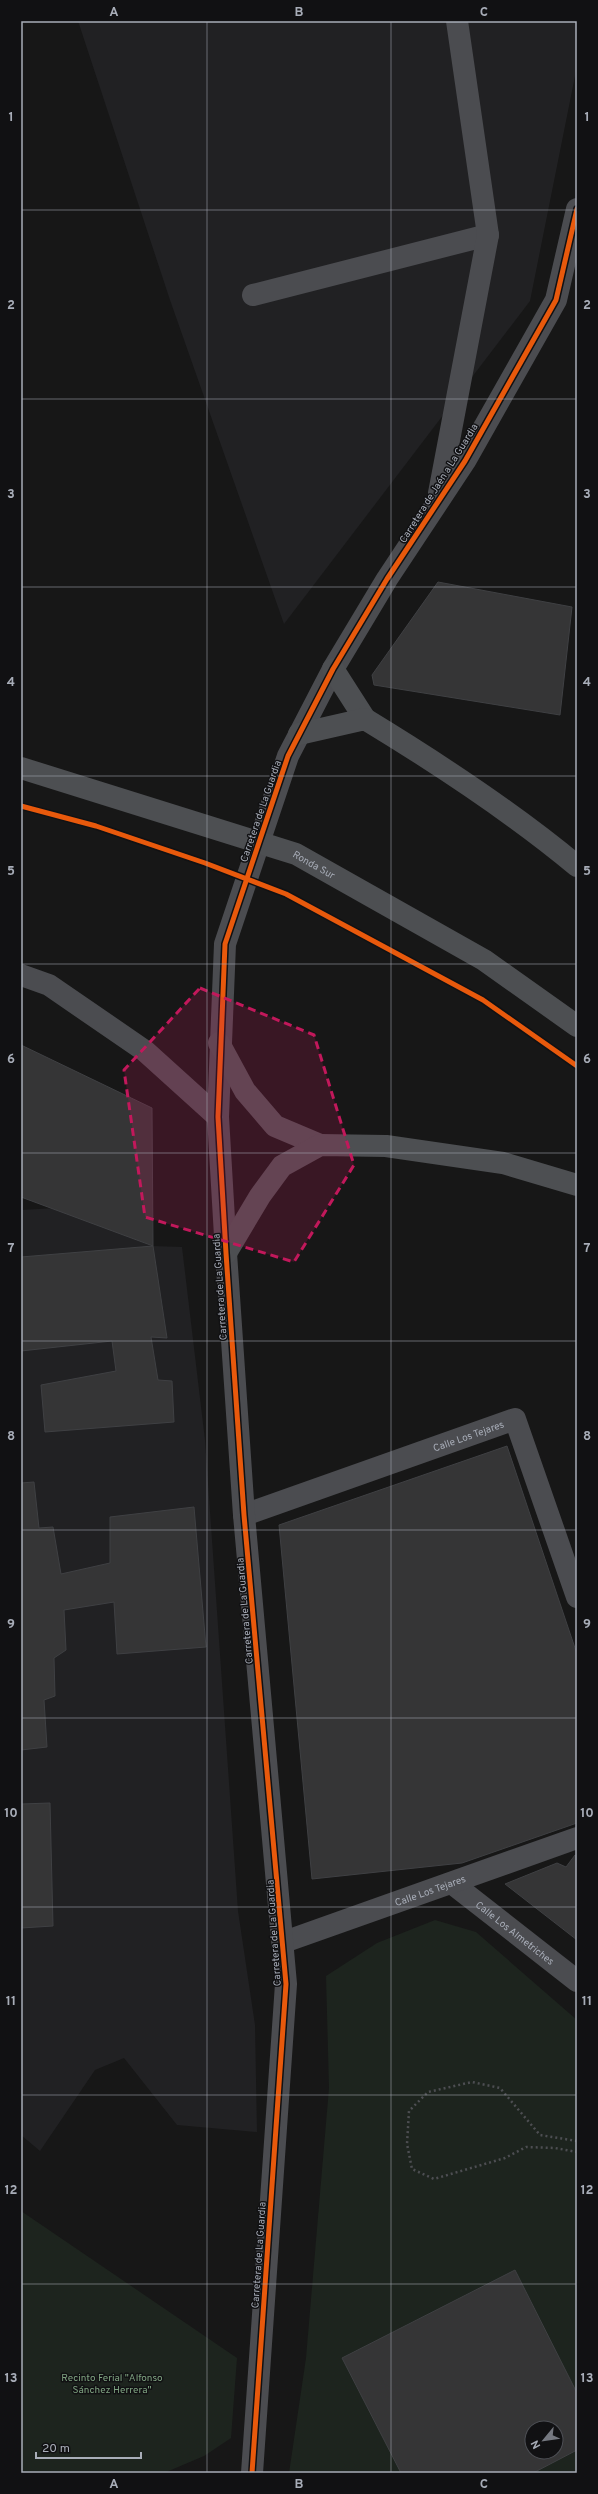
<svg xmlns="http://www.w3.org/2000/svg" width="598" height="2494" font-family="Overpass,sans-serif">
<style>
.built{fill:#212123}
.green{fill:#1d241e;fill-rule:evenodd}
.building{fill:#353536;stroke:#3f4043;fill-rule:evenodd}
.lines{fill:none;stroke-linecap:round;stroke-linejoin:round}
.path{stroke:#4d4e52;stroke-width:2.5;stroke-dasharray:2 3;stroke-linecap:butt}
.minor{stroke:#4b4c50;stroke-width:22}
.major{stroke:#4d4f52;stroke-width:22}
.cycleway-casing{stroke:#111113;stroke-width:8}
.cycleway{stroke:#e8590c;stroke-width:5}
.marked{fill:#c2185b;fill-opacity:0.2;stroke:#c2185b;stroke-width:3;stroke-dasharray:8 5;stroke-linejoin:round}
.grid{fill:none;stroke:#a8adb8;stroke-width:1;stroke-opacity:0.55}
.labels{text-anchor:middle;stroke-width:3;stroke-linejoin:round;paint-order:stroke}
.street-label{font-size:10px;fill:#a8adb8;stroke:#111113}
.park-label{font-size:10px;fill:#7fa381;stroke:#111113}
.neatline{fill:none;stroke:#a8adb8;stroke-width:1.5}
.grid-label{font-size:13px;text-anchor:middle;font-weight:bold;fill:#a8adb8}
</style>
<rect width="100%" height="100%" fill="#171717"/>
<g class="built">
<polygon points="78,21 577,21 577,66 530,301 284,624 170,300"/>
<polygon points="56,1208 152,1246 182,1247 205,1440 238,1911 255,2025 257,2132 177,2125 124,2058 95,2070 40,2151 21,2135 21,1210"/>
</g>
<g class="green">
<path d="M435 1920 476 1932 577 2020V2473H289L306 2358 329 2088 326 1976 377 1943ZM532 2428H556V2452H532Z"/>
<polygon points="21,2211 237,2358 231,2438 204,2456 164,2473 21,2473"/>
</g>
<g class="building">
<polygon points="438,582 572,607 560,715 374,685 372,675"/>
<polygon points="21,1045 152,1108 153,1246 21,1197"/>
<polygon points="153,1246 167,1338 151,1337 158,1380 172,1381 174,1422 45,1432 41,1385 116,1371 112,1341 21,1351 21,1257"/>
<polygon points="507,1446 577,1654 577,1823 462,1863 312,1879 279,1525"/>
<polygon points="34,1482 39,1528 53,1527 61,1574 110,1563 110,1517 194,1507 206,1647 117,1654 114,1602 64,1610 66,1650 54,1658 55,1696 44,1700 47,1747 21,1750 21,1483"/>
<polygon points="50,1803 53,1926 21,1928 21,1804"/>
<polygon points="575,1855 577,1856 577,1940 505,1884 557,1863 566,1867"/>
<path d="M515 2270 577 2393V2450L533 2473H401L342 2358ZM532 2428H556V2452H532Z"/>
</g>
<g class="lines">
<polyline class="path" points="577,2141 540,2135 500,2088 472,2082 428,2092 409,2111 407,2144 412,2169 434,2179 505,2158 526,2147 555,2148 577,2152"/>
<g class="minor">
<polyline points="253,295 488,235"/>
<polyline points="439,493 488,235 457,21"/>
<polyline points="21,975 49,985 145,1051 218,1117"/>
<path id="s1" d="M244 1515 515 1419 577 1597"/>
<path id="s2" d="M453 1884 577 1981"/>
<path id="s3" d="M284 1942 577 1838"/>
<polyline points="252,2473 286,1984 244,1515 226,1253 218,1117 225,944 288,756 333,669 387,579 465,461 556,300 577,209"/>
</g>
<g class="major">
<polyline points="333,669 365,719"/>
<path d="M299 734 365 719C439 764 511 811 577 866"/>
<path id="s4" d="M21 768 296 854 484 960 577 1026"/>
<polyline points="219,1043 245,1091 275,1126 320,1145"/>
<polyline points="226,1253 260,1196 282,1166 320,1145 386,1146 503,1163 577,1185"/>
</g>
<defs>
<g id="cycleway">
<polyline points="21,806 96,826 205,863 286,894 483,1000 577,1066"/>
<polyline points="252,2473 286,1984 244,1515 226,1253 218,1117 225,944 288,756 333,669 387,579 465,461 556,300 577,209"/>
</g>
</defs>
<use href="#cycleway" class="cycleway-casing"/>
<use href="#cycleway" class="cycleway"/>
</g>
<path class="marked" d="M200 988 314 1035 354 1165 294 1262 145 1217 124 1070Z"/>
<path class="grid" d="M207 21V2473M391 21V2473M21 210H577M21 399H577M21 587H577M21 776H577M21 964H577M21 1153H577M21 1341H577M21 1530H577M21 1718H577M21 1907H577M21 2095H577M21 2284H577"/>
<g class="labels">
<g class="street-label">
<text transform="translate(438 483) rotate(-58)" y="4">Carretera de Jaén a La Guardia</text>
<text transform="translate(260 811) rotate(-71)" y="4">Carretera de La Guardia</text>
<text dy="4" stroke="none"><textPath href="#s4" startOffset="309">Ronda Sur</textPath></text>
<text transform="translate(219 1287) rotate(-94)" y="4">Carretera de La Guardia</text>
<text dy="4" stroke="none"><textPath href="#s1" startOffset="238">Calle Los Tejares</textPath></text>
<text transform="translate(244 1611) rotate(-95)" y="4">Carretera de La Guardia</text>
<text dy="4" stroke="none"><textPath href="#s3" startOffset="155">Calle Los Tejares</textPath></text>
<text dy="4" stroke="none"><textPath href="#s2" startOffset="79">Calle Los Almetriches</textPath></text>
<text transform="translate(273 1933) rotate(-94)" y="4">Carretera de La Guardia</text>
<text transform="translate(258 2255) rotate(-86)" y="4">Carretera de La Guardia</text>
</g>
<g class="park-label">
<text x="112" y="2381">Recinto Ferial "Alfonso<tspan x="112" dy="12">Sánchez Herrera"</tspan></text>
</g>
</g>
<rect width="598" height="2494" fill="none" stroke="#111113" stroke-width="44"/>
<g transform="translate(544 2440) rotate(241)"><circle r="19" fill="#111113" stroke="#4d4f55"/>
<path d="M0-3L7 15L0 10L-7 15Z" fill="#757880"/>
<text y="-6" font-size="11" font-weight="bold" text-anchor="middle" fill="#a8adb8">N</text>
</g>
<path d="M36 2452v6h105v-6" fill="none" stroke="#a8adb8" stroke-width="2"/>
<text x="42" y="2452" font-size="12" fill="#a8adb8" stroke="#111113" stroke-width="3" paint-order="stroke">20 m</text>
<rect x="22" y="22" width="554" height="2450" class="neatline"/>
<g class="grid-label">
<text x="114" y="16">A</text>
<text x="299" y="16">B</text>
<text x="484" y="16">C</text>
<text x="11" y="121">1</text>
<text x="587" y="121">1</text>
<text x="11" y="309">2</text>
<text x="587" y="309">2</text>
<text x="11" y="498">3</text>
<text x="587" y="498">3</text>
<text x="11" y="686">4</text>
<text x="587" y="686">4</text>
<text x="11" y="875">5</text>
<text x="587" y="875">5</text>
<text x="11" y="1063">6</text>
<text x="587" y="1063">6</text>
<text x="11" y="1252">7</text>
<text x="587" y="1252">7</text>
<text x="11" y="1440">8</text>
<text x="587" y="1440">8</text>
<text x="11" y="1628">9</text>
<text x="587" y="1628">9</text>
<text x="11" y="1817">10</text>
<text x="587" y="1817">10</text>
<text x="11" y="2005">11</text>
<text x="587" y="2005">11</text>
<text x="11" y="2194">12</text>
<text x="587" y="2194">12</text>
<text x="11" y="2382">13</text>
<text x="587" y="2382">13</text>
<text x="114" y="2488">A</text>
<text x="299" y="2488">B</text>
<text x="484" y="2488">C</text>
</g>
</svg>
